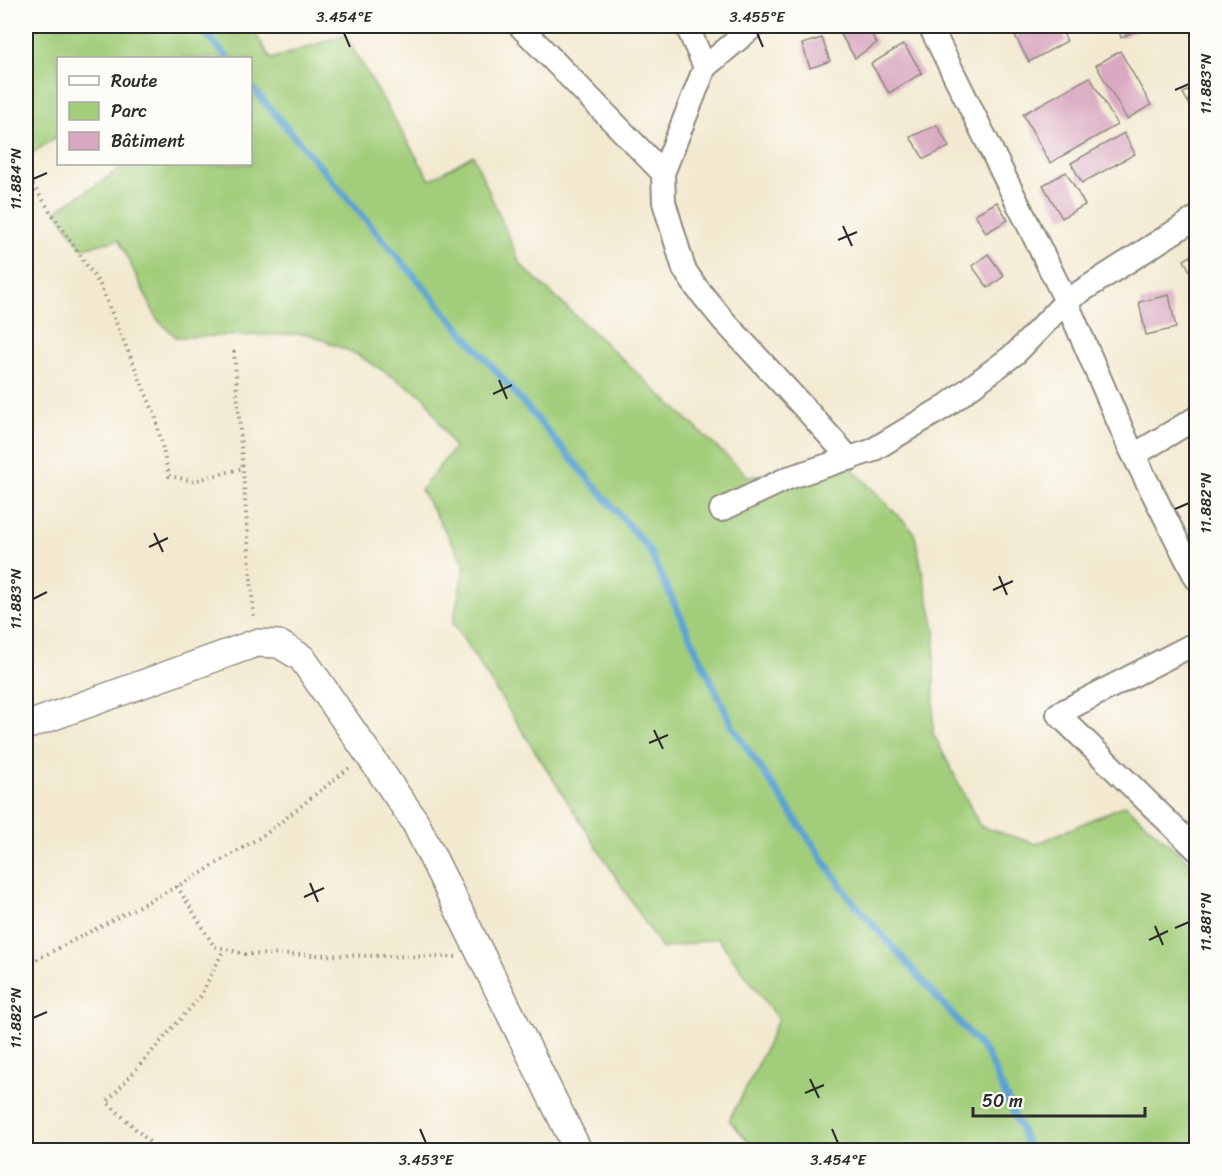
<svg xmlns="http://www.w3.org/2000/svg" width="1222" height="1176" font-family="Sriracha,sans-serif">
<style>
.green{fill:#a2cd7a;stroke:#667c52;stroke-width:1.5}
.lines{fill:none;stroke-linecap:round;stroke-linejoin:round}
.stream{stroke:#5ca3d2;stroke-width:7}
.building{fill:#d9a8c1}
.minor-casing{stroke:#8e8a7e;stroke-width:26}
.tertiary-casing{stroke:#8e8a7e;stroke-width:30}
.path{stroke:#8e8a7e;stroke-width:4;stroke-dasharray:1.5 4.5;stroke-linecap:butt}
.minor{stroke:#fff;stroke-width:22}
.tertiary{stroke:#fff;stroke-width:27}
.ticks{fill:none;stroke:#2b2b2b;stroke-width:2}
.neatline{fill:none;stroke:#2b2b2b;stroke-width:2}
.ticks-label{font-size:15px;text-anchor:middle;fill:#2b2b2b}
</style>
<rect width="100%" height="100%" fill="#fdfcf7"/>
<filter id="ink" filterUnits="userSpaceOnUse"><feTurbulence type="fractalNoise" baseFrequency=".0167" numOctaves="2"/><feDisplacementMap in="SourceGraphic" scale="12" xChannelSelector="R" yChannelSelector="G"/><feConvolveMatrix kernelMatrix="1 2 1 2 8 2 1 2 1" color-interpolation-filters="sRGB"/></filter>
<filter id="wash" filterUnits="userSpaceOnUse"><feTurbulence type="fractalNoise" baseFrequency=".008" numOctaves="4" result="noise"/><feDisplacementMap in="SourceGraphic" scale="24" xChannelSelector="R" yChannelSelector="G"/><feGaussianBlur stdDeviation="1.35" result="paint"/><feColorMatrix in="noise" values="0 0 0 0 0 0 0 0 0 0 0 0 0 0 0 0 0 1.4 0 .05"/><feComposite in="paint" operator="in"/></filter>
<g filter="url(#wash)">
<rect width="100%" height="100%" fill="#f2e9d0"/>
<polygon class="green" points="26,26 251,26 271,59 345,35 430,180 473,155 521,265 749,477 844,460 914,532 935,630 933,733 980,826 1036,844 1125,805 1196,868 1196,1150 756,1150 729,1120 756,1069 778,1019 718,938 662,949 453,623 465,564 421,490 454,448 425,397 358,355 309,334 176,337 157,319 119,240 82,248 56,211 128,164 250,164 250,58 58,58 58,136 26,157"/>
<g class="lines">
<g class="stream">
<polyline points="199,26 228,58"/>
<polyline points="250,85 648,548 734,729 848,896 987,1054 1030,1150"/>
</g>
</g>
<g id="blocks">
<g class="building">
<polygon points="855,26 866,26 877,43 855,58 841,35"/>
<polygon points="1033,26 1059,26 1067,41 1029,62 1015,36"/>
<polygon points="1118,26 1145,26 1121,38"/>
<polygon points="822,38 830,61 810,68 802,44"/>
<polygon points="904,44 922,73 889,93 871,64"/>
<polygon points="1120,51 1151,105 1127,119 1096,65"/>
<polygon points="1090,77 1117,125 1050,163 1023,114"/>
<polygon points="1196,86 1196,117 1183,93"/>
<polygon points="937,125 949,147 924,159 910,137"/>
<polygon points="1124,133 1135,154 1082,183 1071,163"/>
<polygon points="1066,172 1085,205 1062,218 1043,185"/>
<polygon points="997,202 1008,220 986,233 975,214"/>
<polygon points="1196,253 1196,282 1184,260"/>
<polygon points="988,254 1004,276 988,288 972,266"/>
<polygon points="1169,295 1176,328 1146,335 1139,302"/>
</g>
</g>
</g>
<g filter="url(#ink)">
<use href="#blocks" fill-opacity="0" stroke="#8e8a7e" stroke-width="1.5"/>
<g class="lines">
<defs>
<g id="minor">
<polyline points="520,26 663,173"/>
<polyline points="687,26 705,67"/>
<polyline points="754,26 705,67 663,173 664,202 684,269 696,287 723,320 810,414 850,459"/>
<polyline points="930,26 1066,301 1129,446 1196,578"/>
<polyline points="1134,455 1196,418"/>
<polyline points="721,510 788,478 871,451 946,406 1016,353 1066,301 1196,218"/>
<polyline points="1196,643 1058,714 1196,849"/>
</g>
<polyline id="tertiary" points="26,726 256,643 279,644 302,658 414,820 578,1150"/>
</defs>
<use href="#minor" class="minor-casing"/>
<use href="#tertiary" class="tertiary-casing"/>
<g class="path">
<polyline points="26,175 100,285 155,415 169,476 194,481 243,468"/>
<polyline points="234,351 254,620"/>
<polyline points="177,886 214,946 245,954 456,957"/>
<polyline points="26,965 193,878 267,833 349,768"/>
<polyline points="158,1150 107,1102 200,997 224,949"/>
</g>
<use href="#minor" class="minor"/>
<use href="#tertiary" class="tertiary"/>
</g>
</g>
<path class="ticks" d="M344 33 350 47M757 33 763 47M1175 90 1189 84M33 179 47 173M843 226 852 246M838 240 857 232M499 380 507 399M493 394 512 385M1175 509 1189 503M154 533 163 552M149 547 168 538M999 576 1007 595M993 590 1013 581M33 599 47 592M654 730 663 749M649 743 668 735M310 883 318 902M304 897 324 888M1155 926 1163 945M1175 928 1189 922M1149 940 1168 931M33 1018 47 1012M810 1079 819 1098M805 1093 824 1085M420 1129 426 1143M832 1129 838 1143"/>
<rect width="1222" height="1176" fill="none" stroke="#fdfcf7" stroke-width="66"/>
<rect x="57" y="57" width="195" height="108" fill="#fdfcf7" stroke="#a9a8a5" stroke-width="1.5"/>
<rect x="69" y="76" width="30" height="9" fill="#ffffff" stroke="#a9a8a5" stroke-width="1.5"/>
<text x="111" y="87" font-size="18" fill="#2b2b2b">Route</text>
<rect x="69" y="102" width="30" height="18" fill="#a2cd7a" stroke="#a9a8a5" stroke-width="1.5"/>
<text x="111" y="117" font-size="18" fill="#2b2b2b">Parc</text>
<rect x="69" y="132" width="30" height="18" fill="#d9a8c1" stroke="#a9a8a5" stroke-width="1.5"/>
<text x="111" y="147" font-size="18" fill="#2b2b2b">Bâtiment</text>
<path d="M973 1107v9h172v-9" fill="none" stroke="#2b2b2b" stroke-width="3"/>
<text x="982" y="1107" font-size="18" fill="#2b2b2b" stroke="#fdfcf7" stroke-width="4.5" paint-order="stroke">50 m</text>
<rect x="33" y="33" width="1156" height="1110" class="neatline"/>
<g class="ticks-label">
<text x="344" y="22">3.454°E</text>
<text x="757" y="22">3.455°E</text>
<text transform="translate(1206 84) rotate(-90)" y="5">11.883°N</text>
<text transform="translate(16 179) rotate(-90)" y="5">11.884°N</text>
<text transform="translate(1206 503) rotate(-90)" y="5">11.882°N</text>
<text transform="translate(16 599) rotate(-90)" y="5">11.883°N</text>
<text transform="translate(1206 922) rotate(-90)" y="5">11.881°N</text>
<text transform="translate(16 1018) rotate(-90)" y="5">11.882°N</text>
<text x="426" y="1165">3.453°E</text>
<text x="838" y="1165">3.454°E</text>
</g>
</svg>
